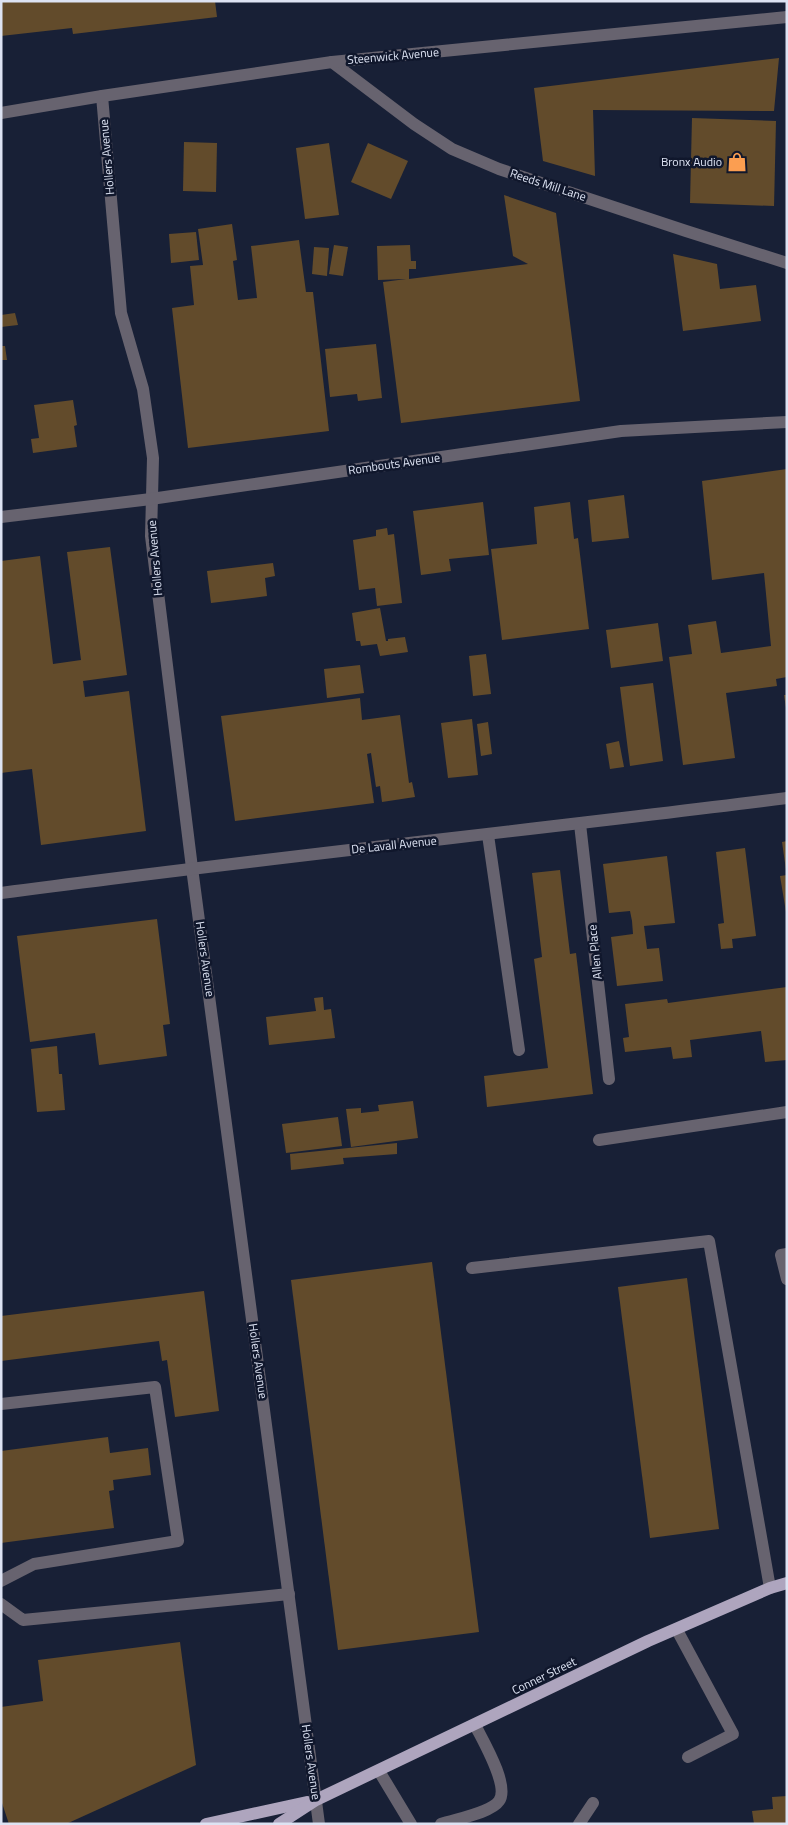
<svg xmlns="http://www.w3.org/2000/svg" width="788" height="1825" font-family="'Titillium Web',sans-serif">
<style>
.building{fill:#624b2b}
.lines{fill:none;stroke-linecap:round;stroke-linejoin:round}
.minor{stroke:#67636f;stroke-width:12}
.major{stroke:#aea5be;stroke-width:12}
.labels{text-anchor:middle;stroke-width:5;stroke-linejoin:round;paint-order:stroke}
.street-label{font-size:12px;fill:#dde3f3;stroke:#10172c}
.poi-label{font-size:12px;fill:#dde3f3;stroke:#10172c;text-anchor:end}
</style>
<rect width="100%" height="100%" fill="#182036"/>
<g class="building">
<polygon points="1,1 215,1 217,17 73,34 72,28 1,36"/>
<polygon points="779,58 774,111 593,110 595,176 543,161 534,88"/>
<polygon points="692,118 776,121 774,206 690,203"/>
<polygon points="184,142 217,143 216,192 183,191"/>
<polygon points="329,143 339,215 305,219 296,148"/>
<polygon points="368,143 408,161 391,199 351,182"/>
<polygon points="504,195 556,213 580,401 401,423 383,282 406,279 378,280 377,246 410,245 411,261 416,261 416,269 409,269 409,279 528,264 513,256"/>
<polygon points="232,224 237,260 233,261 238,300 257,298 251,246 299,240 306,292 313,292 329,431 188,448 172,308 194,305 190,266 203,265 198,229"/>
<polygon points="196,232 199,260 171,263 169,234"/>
<polygon points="334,245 348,247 343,276 329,274"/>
<polygon points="314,247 329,248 327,276 312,274"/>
<polygon points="673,254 717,264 720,289 756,285 761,321 683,331"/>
<polygon points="15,313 18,325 1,327 1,315"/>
<polygon points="376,344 382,398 358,401 357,394 330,397 325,349"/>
<polygon points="1,346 5,346 7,360 1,360"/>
<polygon points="73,400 77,425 74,426 77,447 33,453 31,439 39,438 34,405"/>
<polygon points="787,469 787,677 776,679 777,686 726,693 735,758 683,765 669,657 692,654 688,625 716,621 721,653 771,646 764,573 712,580 702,481"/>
<polygon points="624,495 629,538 592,542 588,500"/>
<polygon points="483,502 489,555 449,559 451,571 421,575 413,511"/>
<polygon points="570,502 574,539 578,538 589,629 502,640 491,549 537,544 534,507"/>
<polygon points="387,528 388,535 394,534 402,603 377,606 375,588 359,590 353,540 376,536 376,530"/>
<polygon points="110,547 127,675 83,681 85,697 129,691 146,831 41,845 32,769 1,773 1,561 40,556 53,664 81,660 67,552"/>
<polygon points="273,563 275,576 265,578 267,596 211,603 207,571"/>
<polygon points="380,608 386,641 388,641 388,639 405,637 408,652 380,656 377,644 361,646 360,641 356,641 352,613"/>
<polygon points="658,623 663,661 611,668 606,630"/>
<polygon points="486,654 491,694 473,696 469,656"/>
<polygon points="360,665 364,693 327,698 324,669"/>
<polygon points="653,683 663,761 630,766 620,687"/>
<polygon points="784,695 787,695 787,708 786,708"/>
<polygon points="360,698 362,720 400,715 409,783 412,782 415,797 382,802 380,786 376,787 371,753 367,754 374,803 235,821 221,716"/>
<polygon points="472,719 478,775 448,778 441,723"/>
<polygon points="488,722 492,754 481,756 477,724"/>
<polygon points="619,741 624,767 610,769 606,744"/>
<polygon points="787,841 787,870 786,870 782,842"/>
<polygon points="745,848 756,936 732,939 733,948 721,949 718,924 724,923 716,852"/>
<polygon points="667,856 675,923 644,926 647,949 659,948 663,981 617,986 611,937 633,934 632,921 630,911 609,913 603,864"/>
<polygon points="560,870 570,954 576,953 593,1094 487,1107 484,1076 548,1068 534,959 542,957 532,873"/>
<polygon points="787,875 787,912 786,912 780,876"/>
<polygon points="157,919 170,1024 163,1025 167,1056 99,1065 95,1033 30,1042 17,936"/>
<polygon points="787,987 787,1060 765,1062 761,1031 690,1040 692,1057 673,1059 671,1047 625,1052 623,1038 629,1037 625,1004 667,999 668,1003"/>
<polygon points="323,997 324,1010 331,1009 335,1038 269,1045 266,1017 316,1011 314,998"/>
<polygon points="57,1046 59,1074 62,1074 65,1110 37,1112 31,1049"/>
<polygon points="413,1101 418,1138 351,1147 346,1109 361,1108 361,1113 379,1111 378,1105"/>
<polygon points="338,1117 342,1146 286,1153 282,1124"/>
<polygon points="397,1143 397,1154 343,1158 344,1164 291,1170 290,1154"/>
<polygon points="432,1262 479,1632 338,1650 291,1280"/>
<polygon points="687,1278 719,1529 650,1538 618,1287"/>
<polygon points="204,1291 219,1411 175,1417 167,1360 162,1361 159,1341 1,1361 1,1316"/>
<polygon points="108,1437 110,1453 148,1448 151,1475 113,1480 114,1490 109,1491 114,1528 1,1543 1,1451"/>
<polygon points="180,1642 196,1765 66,1824 9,1824 1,1800 1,1707 43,1701 38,1660"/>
<polygon points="787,1796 787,1824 754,1824 752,1811 773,1809 772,1797"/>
</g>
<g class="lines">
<g class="minor">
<polyline points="332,62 414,124 452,149 499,169 686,231 787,263"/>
<polyline points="102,96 121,313 143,389 153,458 151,536 192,868 319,1824"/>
<polyline points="1,113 102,96 332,62 787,17"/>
<polyline points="1,517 151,499 621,431 787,422"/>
<polyline points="580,824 609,1079"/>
<polyline points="488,835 519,1050"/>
<path d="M1 893C263 858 525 831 787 798"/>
<polyline points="599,1140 787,1112"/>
<polyline points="787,1254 781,1255 787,1279"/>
<polyline points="472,1268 709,1241 770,1588"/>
<polyline points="1,1404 155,1387 178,1541 34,1564 1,1581"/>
<polyline points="1,1604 23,1620 289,1594"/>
<polyline points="677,1630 733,1734 688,1757"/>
<polyline points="379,1771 411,1824"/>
<path d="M441 1824C455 1819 491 1813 499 1801 510 1786 483 1741 475 1725"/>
<polyline points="579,1824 593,1803"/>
</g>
<g class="major">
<polyline points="206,1824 307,1802"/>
<polyline points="279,1824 316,1800 648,1641 770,1588 787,1583"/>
</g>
</g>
<defs>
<symbol id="shop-bare" viewBox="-9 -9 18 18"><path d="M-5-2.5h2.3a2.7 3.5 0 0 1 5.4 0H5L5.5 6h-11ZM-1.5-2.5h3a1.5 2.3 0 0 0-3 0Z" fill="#fb9e51" stroke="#10172c" stroke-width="2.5" paint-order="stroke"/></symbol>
</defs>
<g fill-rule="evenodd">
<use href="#shop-bare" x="723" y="148" width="28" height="28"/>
</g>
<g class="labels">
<g class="street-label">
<text transform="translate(393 56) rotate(-5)" y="4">Steenwick Avenue</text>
<text transform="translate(107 157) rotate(-95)" y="4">Hollers Avenue</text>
<text transform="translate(548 185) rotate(18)" y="4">Reeds Mill Lane</text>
<text transform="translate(394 464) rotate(-8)" y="4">Rombouts Avenue</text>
<text transform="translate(155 558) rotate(-95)" y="4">Hollers Avenue</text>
<text transform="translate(394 845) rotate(-6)" y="4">De Lavall Avenue</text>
<text transform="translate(595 952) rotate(-96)" y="4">Allen Place</text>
<text transform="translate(205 959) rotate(82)" y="4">Hollers Avenue</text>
<text transform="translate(258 1361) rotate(82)" y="4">Hollers Avenue</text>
<text transform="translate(544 1676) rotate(-26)" y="4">Conner Street</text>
<text transform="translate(311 1762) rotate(82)" y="4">Hollers Avenue</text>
</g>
<g class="poi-label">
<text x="722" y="166">Bronx Audio</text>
</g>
</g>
<rect width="788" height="1825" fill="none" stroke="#dde3f3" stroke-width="5"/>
</svg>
